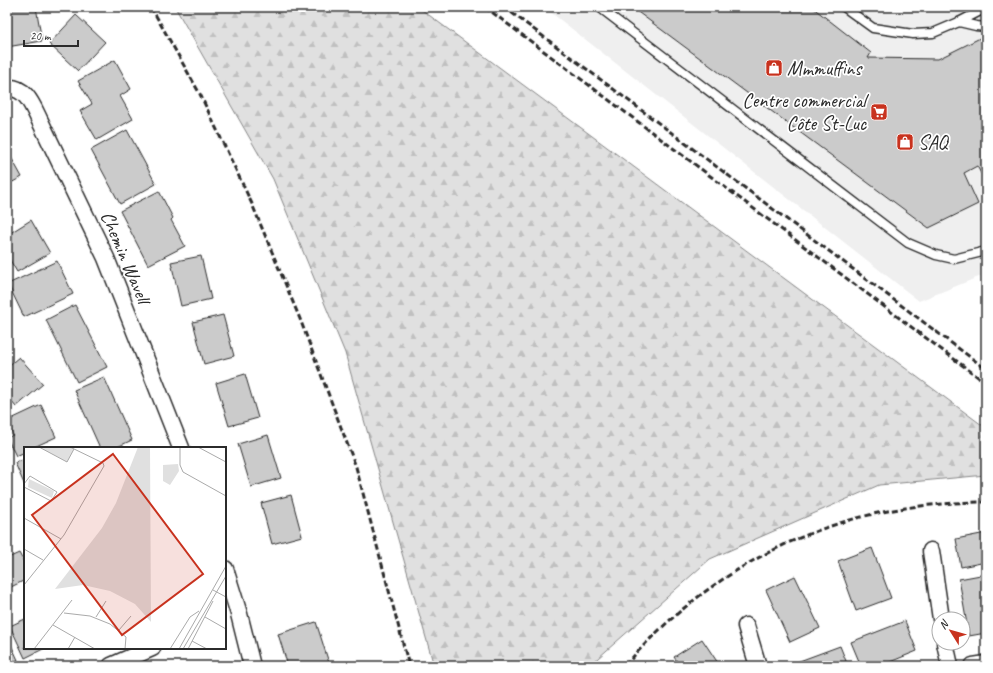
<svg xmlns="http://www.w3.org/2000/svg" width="993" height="673" font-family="Caveat,sans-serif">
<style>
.built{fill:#efefef}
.forest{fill:url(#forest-firs);stroke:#868686}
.building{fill:#cbcbcb;stroke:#2b2b2b}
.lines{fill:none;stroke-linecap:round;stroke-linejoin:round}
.service-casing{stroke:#2b2b2b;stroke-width:11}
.minor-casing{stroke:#2b2b2b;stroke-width:19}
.service{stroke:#fff;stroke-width:8}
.minor{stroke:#fff;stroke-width:16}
.rail{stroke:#2b2b2b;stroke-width:3;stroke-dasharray:6 3;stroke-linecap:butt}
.labels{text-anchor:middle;stroke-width:3.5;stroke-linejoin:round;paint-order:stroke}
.poi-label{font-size:20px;fill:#2b2b2b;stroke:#fff;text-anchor:start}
.street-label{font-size:20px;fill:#2b2b2b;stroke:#fff}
.inset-road{fill:none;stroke:#aaa;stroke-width:1}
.view{fill:#c8321e;fill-opacity:0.15;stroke:#c8321e;stroke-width:2}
.inset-edge{fill:none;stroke:#2b2b2b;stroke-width:2}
</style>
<defs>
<pattern id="forest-firs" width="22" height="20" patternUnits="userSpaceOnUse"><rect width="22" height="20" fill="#e0e0e0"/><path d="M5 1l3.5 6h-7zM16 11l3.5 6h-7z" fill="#c0c0c0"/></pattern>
</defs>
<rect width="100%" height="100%" fill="#fff"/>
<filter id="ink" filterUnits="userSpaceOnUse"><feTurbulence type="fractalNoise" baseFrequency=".025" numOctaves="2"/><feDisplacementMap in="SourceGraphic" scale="8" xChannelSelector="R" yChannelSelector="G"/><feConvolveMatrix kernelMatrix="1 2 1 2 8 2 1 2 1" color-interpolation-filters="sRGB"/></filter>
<g filter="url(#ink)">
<polygon class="built" points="544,7 986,7 986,274 919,301"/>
<polygon class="forest" points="175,7 418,7 986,428 986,475 879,485 710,559 589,666 434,666 345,353 273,179"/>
<g class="building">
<polygon points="7,7 36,7 42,41 7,47"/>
<polygon points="631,7 812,7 871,53 868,58 938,59 986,35 986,183 977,166 964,173 978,204 929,228"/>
<polygon points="76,15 105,42 78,71 49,44"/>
<polygon points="115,60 131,89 120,96 133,119 97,140 80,111 92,104 78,81"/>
<polygon points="127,130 156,184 120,204 91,150"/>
<polygon points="7,150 22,177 7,185"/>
<polygon points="159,191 173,218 171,220 185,246 148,265 120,211"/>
<polygon points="31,220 50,253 17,272 7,255 7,235"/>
<polygon points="201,256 211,299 181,306 171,262"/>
<polygon points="57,261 73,294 24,317 8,284"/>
<polygon points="75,305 107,367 77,382 46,320"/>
<polygon points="223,315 234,356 204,364 193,322"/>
<polygon points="19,357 43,384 16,407 7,396 7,367"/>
<polygon points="245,374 258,418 229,426 216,383"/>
<polygon points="104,377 132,440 115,448 100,448 74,390"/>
<polygon points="41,405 56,437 32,448 25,448 25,452 16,456 7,438 13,435 7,421"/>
<polygon points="268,435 281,478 251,487 238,444"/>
<polygon points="25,459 25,486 15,463"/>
<polygon points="291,495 302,536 272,544 261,503"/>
<polygon points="986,533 986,562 961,567 956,539"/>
<polygon points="872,548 891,598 856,611 838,561"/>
<polygon points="19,553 25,564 25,580 7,589 7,556 8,558"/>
<polygon points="986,574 986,633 969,636 959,579"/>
<polygon points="795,576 820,628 790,642 766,590"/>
<polygon points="25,619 25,648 45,648 25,658 10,626"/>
<polygon points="905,621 917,651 880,666 861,666 851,642"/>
<polygon points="316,622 330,666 288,666 278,634"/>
<polygon points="7,636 18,660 7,665"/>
<polygon points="702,639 720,666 680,666 674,657"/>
<polygon points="840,646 848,666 786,666"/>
</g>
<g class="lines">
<defs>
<g id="service">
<polyline points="599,7 908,243 936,255 954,259 986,251"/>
<polyline points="844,7 873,28 913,34 933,33 959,22 986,8"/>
<polyline points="959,22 976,26 986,27"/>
</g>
<g id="minor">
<path d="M7 88C26 86 33 107 40 121L106 258 181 448"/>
<polyline points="931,551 941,619"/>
<polyline points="225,569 239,614 252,666"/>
<polyline points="746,626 758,666"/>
<polyline points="945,643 950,666"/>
<polyline points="111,666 152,648"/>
<polyline points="973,666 986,664"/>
</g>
</defs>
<use href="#service" class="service-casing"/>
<use href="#minor" class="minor-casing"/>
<use href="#service" class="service"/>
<use href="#minor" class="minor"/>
<g class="rail">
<polyline points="151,7 200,94 252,204 300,319 356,467 409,666"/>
<polyline points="485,7 986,383"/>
<polyline points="504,7 986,369"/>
<path d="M625 666C702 576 813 515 931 505 950 503 968 502 986 502"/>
</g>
</g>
</g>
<defs>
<symbol id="shop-square" viewBox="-11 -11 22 22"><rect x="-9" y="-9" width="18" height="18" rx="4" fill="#c8321e" stroke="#fff"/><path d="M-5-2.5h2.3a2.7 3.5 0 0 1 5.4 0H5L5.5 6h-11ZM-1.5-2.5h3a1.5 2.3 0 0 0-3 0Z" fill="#fff"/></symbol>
<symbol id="supermarket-square" viewBox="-11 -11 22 22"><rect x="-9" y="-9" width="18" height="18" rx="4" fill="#c8321e" stroke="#fff"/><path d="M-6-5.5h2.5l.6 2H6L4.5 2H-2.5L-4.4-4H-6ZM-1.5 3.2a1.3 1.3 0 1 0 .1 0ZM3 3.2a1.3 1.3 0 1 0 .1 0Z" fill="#fff"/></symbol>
</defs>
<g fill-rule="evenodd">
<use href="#shop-square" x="764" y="58" width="20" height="20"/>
<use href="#supermarket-square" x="869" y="102" width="20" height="20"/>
<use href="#shop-square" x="895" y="132" width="20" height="20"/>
</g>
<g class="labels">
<g class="poi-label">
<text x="787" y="75">Mmmuffins</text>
<text x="866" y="107" text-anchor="end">Centre commercial<tspan x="866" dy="23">Côte St-Luc</tspan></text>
<text x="918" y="149">SAQ</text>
</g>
<g class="street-label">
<text transform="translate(126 257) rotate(67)" y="7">Chemin Wavell</text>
</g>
</g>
<g transform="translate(24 447)">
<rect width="202" height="202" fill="#fff"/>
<path d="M114 0H126L127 175 111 157 86 144 59 138 31 142 78 81 92 56Z" fill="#e0e0e0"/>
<path d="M15 0H46L50 2 43 15ZM154 17 155 24 146 38 139 34V18ZM5 32 30 44 28 51 4 40Z" fill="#e0e0e0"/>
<path class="inset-road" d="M15 0 43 15 50 2M156 0V18L159 25 202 49M174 0 202 15M0 37 6 29 33 45 27 54 0 40M0 71 37 92M0 102 19 113M0 138 40 88 80 19 79 16 46 0M189 143 202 150M40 166 66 169 86 177 102 190 101 202M72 170 82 154M181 170 202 182M29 178 71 202M95 183 107 169M168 194 183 202M10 202 48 153M44 202 51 190M146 202 166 170 175 164M155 202 202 119M159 202 202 129M164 202 189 154"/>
<path class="view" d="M89 7 179 127 98 188 8 68Z"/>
<rect width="202" height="202" class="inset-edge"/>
</g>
<rect width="993" height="673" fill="none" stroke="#fff" stroke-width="24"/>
<rect x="12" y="12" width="969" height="649" fill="none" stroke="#2b2b2b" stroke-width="1.5" filter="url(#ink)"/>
<g transform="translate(951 631) rotate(307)"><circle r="19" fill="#ffffff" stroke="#aaaaaa"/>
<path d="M0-3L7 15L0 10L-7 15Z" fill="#c8321e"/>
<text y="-6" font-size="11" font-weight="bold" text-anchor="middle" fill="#2b2b2b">N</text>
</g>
<path d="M24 40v6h54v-6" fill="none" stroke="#2b2b2b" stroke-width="2"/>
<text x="30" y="40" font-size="12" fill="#2b2b2b" stroke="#ffffff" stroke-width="3" paint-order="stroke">20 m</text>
</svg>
